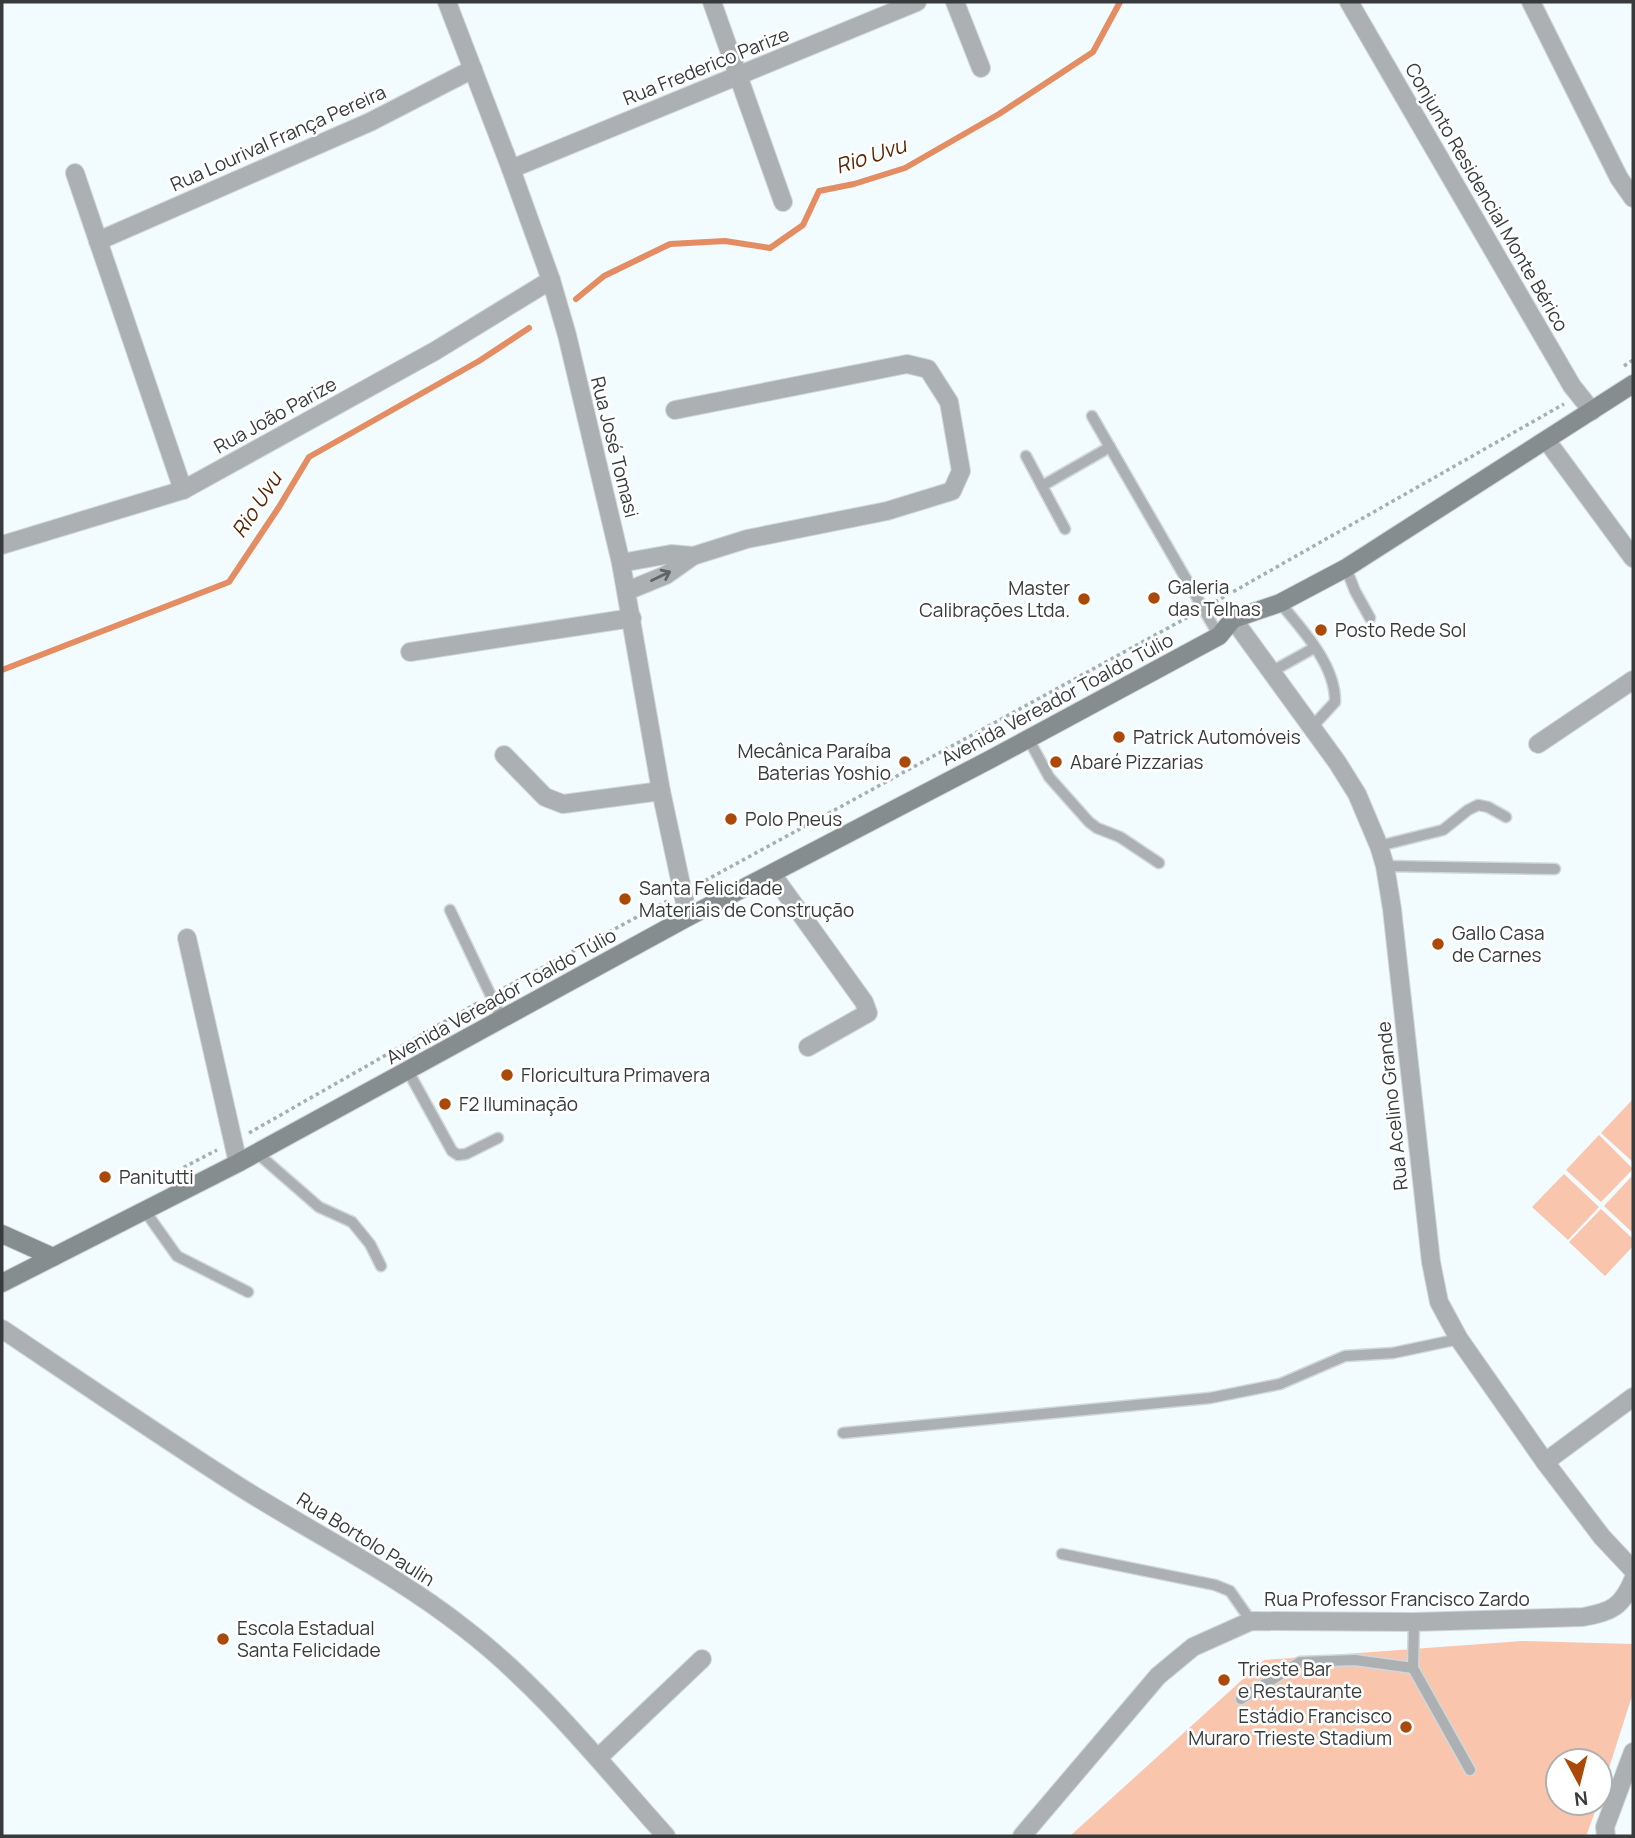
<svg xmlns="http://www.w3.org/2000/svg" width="1635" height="1838" font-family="Manrope,sans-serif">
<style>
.green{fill:#fac5ad}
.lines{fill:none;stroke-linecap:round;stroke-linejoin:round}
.stream{stroke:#e48d63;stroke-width:6}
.service-casing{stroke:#d0d8db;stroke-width:13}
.minor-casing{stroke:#d0d8db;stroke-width:20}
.tertiary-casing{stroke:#d0d8db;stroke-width:20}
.secondary-casing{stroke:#d0d8db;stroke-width:20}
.path{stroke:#a7aeb0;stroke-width:3.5;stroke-dasharray:3.5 3.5;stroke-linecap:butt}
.service{stroke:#acb0b2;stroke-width:10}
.minor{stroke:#acb0b2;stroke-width:18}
.tertiary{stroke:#acb0b2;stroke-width:18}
.secondary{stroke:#868d8f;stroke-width:18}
.oneway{stroke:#606465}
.poi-dot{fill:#ab4a08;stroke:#fff;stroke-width:2.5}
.labels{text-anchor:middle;stroke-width:5;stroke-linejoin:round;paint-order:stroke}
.street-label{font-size:19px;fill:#373b3c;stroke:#fff}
.poi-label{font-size:19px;fill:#373b3c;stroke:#fff;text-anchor:start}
.water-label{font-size:21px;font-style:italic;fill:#5b2504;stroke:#fff}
</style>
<rect width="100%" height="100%" fill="#f2fbfe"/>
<g class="green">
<polygon points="1633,1099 1633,1162 1601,1133"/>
<polygon points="1599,1135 1633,1169 1601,1202 1566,1170"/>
<polygon points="1564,1174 1599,1207 1568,1240 1532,1207"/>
<polygon points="1633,1175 1633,1233 1604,1206"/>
<polygon points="1601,1209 1633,1239 1633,1246 1605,1276 1569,1242"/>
<polygon points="1522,1641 1633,1644 1633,1693 1600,1796 1600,1761 1558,1761 1558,1803 1598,1803 1587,1834 1583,1836 1070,1836 1264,1660"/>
</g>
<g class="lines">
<g class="stream">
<polyline points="576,299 604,276 670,244 725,241 770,248 803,225 819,191 854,184 905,168 999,114 1093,52 1120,2"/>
<polyline points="2,670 229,582 279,507 309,457 479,361 529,328"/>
</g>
<defs>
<g id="service">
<polyline points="1092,416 1219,636"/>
<polyline points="1026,456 1065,529"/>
<polyline points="1042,486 1110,447"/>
<polyline points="1346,568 1355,591 1370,618"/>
<path d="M1280 603C1303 630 1336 666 1335 702L1312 727"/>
<polyline points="1271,672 1314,648"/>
<polyline points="1028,738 1049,777 1089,822 1097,828 1120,837 1159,863"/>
<polyline points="1379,846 1443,830 1468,810 1478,805 1488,807 1506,817"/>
<polyline points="1385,866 1555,869"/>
<polyline points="450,910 502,1019"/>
<polyline points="408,1071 452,1151 458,1155 466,1154 498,1138"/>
<polyline points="257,1153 319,1207 352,1222 370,1244 381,1266"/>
<polyline points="145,1211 177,1256 248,1292"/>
<polyline points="843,1433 1210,1398 1280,1384 1345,1356 1393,1353 1459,1339"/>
<polyline points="1062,1554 1215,1585 1230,1591 1251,1621"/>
<polyline points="1414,1622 1413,1668 1470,1770"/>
<polyline points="1241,1699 1300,1662 1355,1660 1413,1668"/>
</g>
<g id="minor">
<polyline points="712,2 783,202"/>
<polyline points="955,2 981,68"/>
<polyline points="1349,2 1572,386 1592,411"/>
<polyline points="1531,2 1619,178 1633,198"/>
<polyline points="511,169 917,2"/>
<polyline points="75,173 183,490"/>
<polyline points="98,241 370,122 473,69"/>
<polyline points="1547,441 1633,558"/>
<polyline points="2,545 183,490 435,351 551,280"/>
<polyline points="621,563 671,554 693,556"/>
<polyline points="627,591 666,575 693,556 747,539 887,511 952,491 961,471 949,402 928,369 907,364 675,410"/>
<polyline points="410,652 632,618"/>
<polyline points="1538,744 1633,680"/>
<polyline points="504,755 545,797 563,804 661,791"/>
<polyline points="772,874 864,1002 868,1013 808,1047"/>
<polyline points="187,938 238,1163"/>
<path d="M2 1329C81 1382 160 1436 240 1487 313 1533 397 1575 464 1628 541 1687 602 1765 666 1836"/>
<polyline points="1545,1462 1633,1397"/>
<polyline points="599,1757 702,1659"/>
<path d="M1022 1836 1158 1676 1193 1647 1251 1621 1414 1622 1583 1617C1611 1612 1622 1607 1633 1580"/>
<polyline points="1606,1836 1605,1827 1633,1752"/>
</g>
<g id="tertiary">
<polyline points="447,2 511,169 551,280 567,335 621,563 661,791 688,917"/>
<polyline points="1233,619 1337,762 1357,794 1379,846 1385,866 1392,909 1431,1262 1439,1302 1459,1339 1545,1462 1602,1537 1633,1570"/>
</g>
<g id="secondary">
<polyline points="2,1234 53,1257"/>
<polyline points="2,1283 238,1163 688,917 989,760 1219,636 1233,619 1280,603 1346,568 1633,384"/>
</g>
</defs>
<use href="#service" class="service-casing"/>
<use href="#minor" class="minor-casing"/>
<use href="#tertiary" class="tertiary-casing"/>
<use href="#secondary" class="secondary-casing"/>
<g class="path">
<polyline points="1624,366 1633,360"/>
<polyline points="1215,602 1564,404"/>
<polyline points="699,884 1190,616"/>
<polyline points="504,988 667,901"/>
<polyline points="249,1133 479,1002"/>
<polyline points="165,1177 217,1150"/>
</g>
<use href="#service" class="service"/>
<use href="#minor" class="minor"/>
<use href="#tertiary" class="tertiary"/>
<use href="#secondary" class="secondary"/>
</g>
<defs><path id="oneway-shaft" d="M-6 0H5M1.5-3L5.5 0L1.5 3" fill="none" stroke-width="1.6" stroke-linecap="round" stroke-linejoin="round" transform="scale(1.75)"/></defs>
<use class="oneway" href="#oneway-shaft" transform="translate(661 576) rotate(-26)"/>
<g class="poi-dot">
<circle cx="1154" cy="598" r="7"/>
<circle cx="1084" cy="599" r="7"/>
<circle cx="1321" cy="630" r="7"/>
<circle cx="1119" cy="737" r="7"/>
<circle cx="905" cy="762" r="7"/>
<circle cx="1056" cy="762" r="7"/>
<circle cx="731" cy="819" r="7"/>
<circle cx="625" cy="899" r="7"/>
<circle cx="1438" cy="944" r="7"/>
<circle cx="507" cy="1075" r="7"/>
<circle cx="445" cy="1104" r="7"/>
<circle cx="105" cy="1177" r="7"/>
<circle cx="223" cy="1639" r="7"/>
<circle cx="1224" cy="1680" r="7"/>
<circle cx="1406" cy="1727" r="7"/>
</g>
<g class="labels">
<g class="street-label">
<text transform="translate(706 66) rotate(-22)" y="7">Rua Frederico Parize</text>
<text transform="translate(278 138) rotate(-24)" y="7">Rua Lourival França Pereira</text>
<text transform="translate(1487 197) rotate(60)" y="7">Conjunto Residencial Monte Bérico</text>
<text transform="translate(275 415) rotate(-29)" y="7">Rua João Parize</text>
<text transform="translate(615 447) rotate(76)" y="7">Rua José Tomasi</text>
<text transform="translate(1057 699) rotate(-28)" y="7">Avenida Vereador Toaldo Túlio</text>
<text transform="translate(501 996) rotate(-29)" y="7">Avenida Vereador Toaldo Túlio</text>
<text transform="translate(1392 1106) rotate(-96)" y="7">Rua Acelino Grande</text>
<text transform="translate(366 1539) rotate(32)" y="7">Rua Bortolo Paulin</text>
<text x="1397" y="1606">Rua Professor Francisco Zardo</text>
</g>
<g class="poi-label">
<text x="1168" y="594">Galeria<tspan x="1168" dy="22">das Telhas</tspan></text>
<text x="1070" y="595" text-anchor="end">Master<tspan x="1070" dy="22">Calibrações Ltda.</tspan></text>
<text x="1335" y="637">Posto Rede Sol</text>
<text x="1133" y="744">Patrick Automóveis</text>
<text x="891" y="758" text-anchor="end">Mecânica Paraíba<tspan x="891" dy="22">Baterias Yoshio</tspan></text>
<text x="1070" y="769">Abaré Pizzarias</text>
<text x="745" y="826">Polo Pneus</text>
<text x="639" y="895">Santa Felicidade<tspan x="639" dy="22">Materiais de Construção</tspan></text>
<text x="1452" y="940">Gallo Casa<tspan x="1452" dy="22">de Carnes</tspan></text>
<text x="521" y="1082">Floricultura Primavera</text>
<text x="459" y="1111">F2 Iluminação</text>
<text x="119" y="1184">Panitutti</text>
<text x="237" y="1635">Escola Estadual<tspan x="237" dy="22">Santa Felicidade</tspan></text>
<text x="1238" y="1676">Trieste Bar<tspan x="1238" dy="22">e Restaurante</tspan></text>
<text x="1392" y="1723" text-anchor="end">Estádio Francisco<tspan x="1392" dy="22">Muraro Trieste Stadium</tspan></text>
</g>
<g class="water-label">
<text transform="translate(871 156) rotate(-18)" y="7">Rio Uvu</text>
<text transform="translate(257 505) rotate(-57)" y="7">Rio Uvu</text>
</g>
</g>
<rect width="1635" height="1838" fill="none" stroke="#373b3c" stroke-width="7"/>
<g transform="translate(1579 1782) rotate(173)"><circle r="33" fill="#ffffff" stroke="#afb1b1" stroke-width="2"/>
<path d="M0-5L12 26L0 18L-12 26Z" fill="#ab4a08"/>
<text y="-10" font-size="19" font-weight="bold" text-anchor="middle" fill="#373b3c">N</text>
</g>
</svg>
